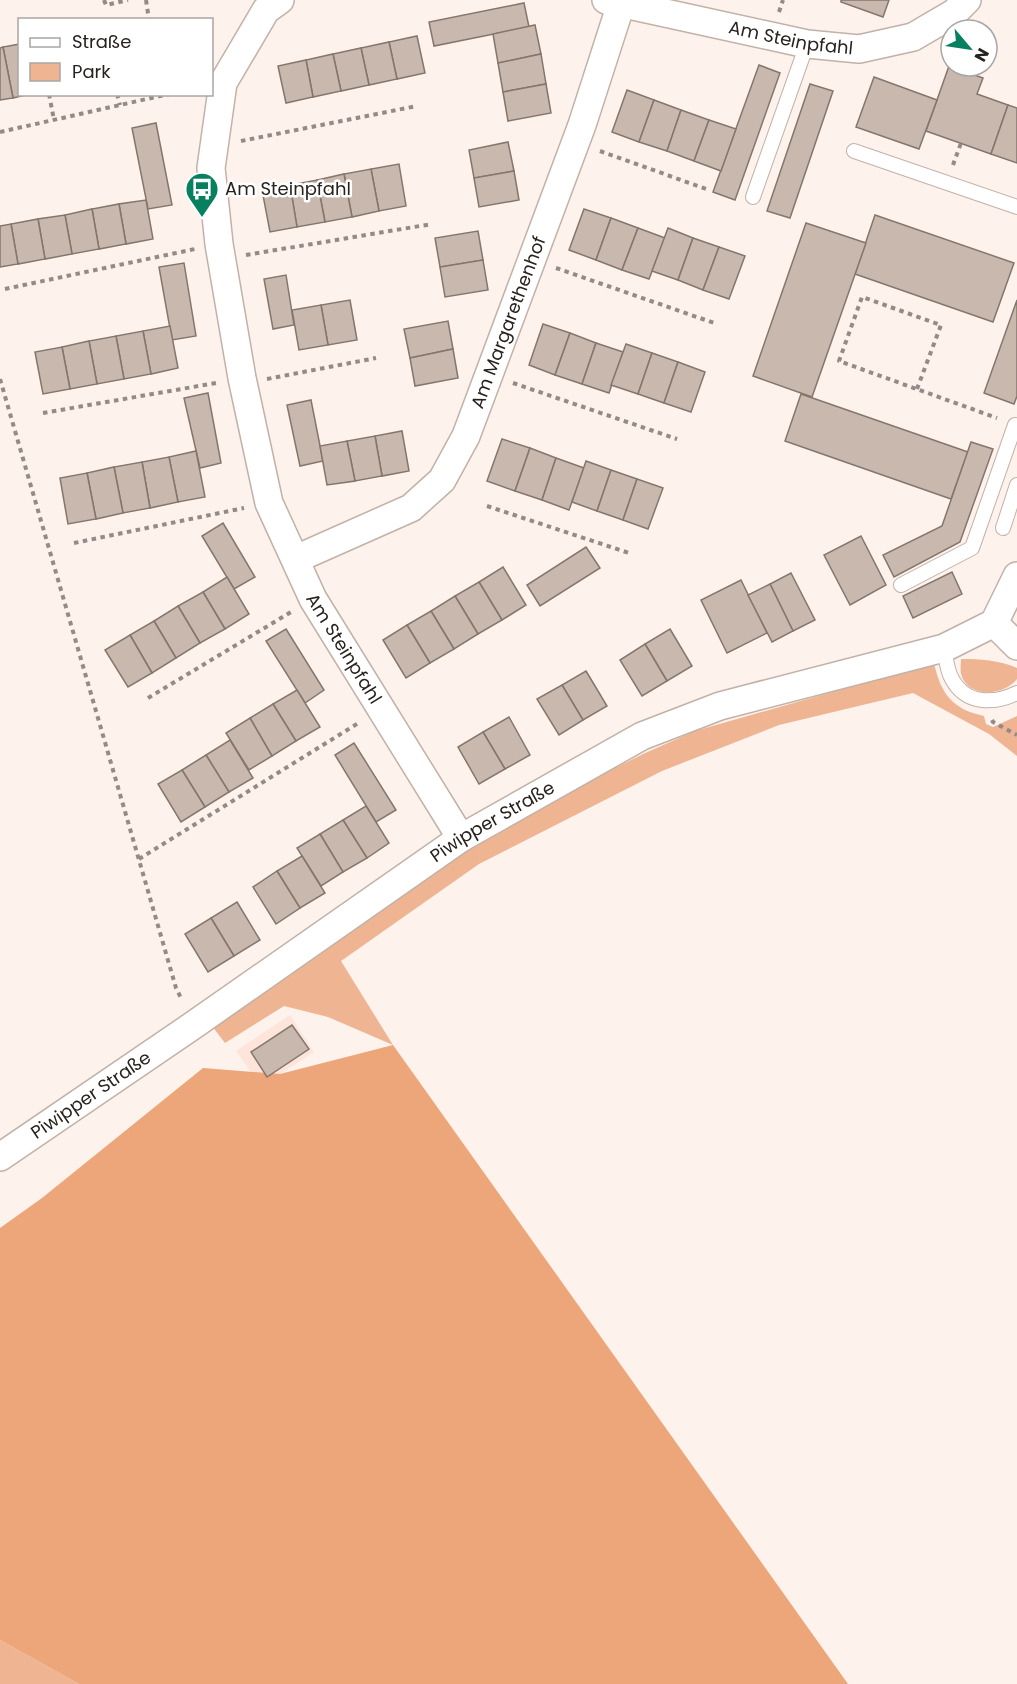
<svg xmlns="http://www.w3.org/2000/svg" width="1017" height="1684" font-family="Poppins,sans-serif">
<style>
.industrial{fill:#fde5db}
.green{fill:#efb592}
.forest{fill:#eca67a}
.building{fill:#c9b8ae;stroke:#85766d;stroke-width:1.5}
.lines{fill:none;stroke-linecap:round;stroke-linejoin:round}
.service-casing{stroke:#c2b1a7;stroke-width:16}
.minor-casing{stroke:#c2b1a7;stroke-width:30}
.path{stroke:#948b86;stroke-width:4;stroke-dasharray:4.5 4.5;stroke-linecap:butt}
.service{stroke:#fff;stroke-width:14}
.minor{stroke:#fff;stroke-width:27}
.labels{text-anchor:middle;stroke-width:5;stroke-linejoin:round;paint-order:stroke}
.street-label{font-size:18px;fill:#28221e;stroke:#fff}
.poi-label{font-size:18px;fill:#28221e;stroke:#fff;text-anchor:start}
</style>
<rect width="100%" height="100%" fill="#fdf2ec"/>
<polygon class="industrial" points="290,1015 314,1052 261,1087 236,1051"/>
<g class="green">
<path d="M961 659C980 659 999 660 1017 668V679C1004 696 968 699 961 674 960 670 961 664 961 659Z"/>
<path d="M934 663C941 694 952 709 984 716L986 724 993 727 1017 716V756L989 734 913 693 779 725 662 771 479 864 341 961 393 1045 328 1017 284 1006 225 1043 212 1026 460 854 521 815 643 754 695 731Z"/>
<polygon points="0,1640 79,1684 0,1684"/>
</g>
<polygon class="forest" points="393,1045 848,1684 79,1684 0,1640 0,1228 42,1198 203,1068 280,1074"/>
<g class="building">
<polygon points="841,0 889,0 883,17 841,2"/>
<polygon points="524,3 529,27 434,46 429,22"/>
<polygon points="535,25 541,54 498,63 493,34"/>
<polygon points="417,36 425,73 397,79 389,42"/>
<polygon points="389,42 397,79 369,85 361,48"/>
<polygon points="20,44 20,94 29,94 13,98 3,47"/>
<polygon points="3,47 13,98 0,100 0,48"/>
<polygon points="361,48 369,85 341,91 333,54"/>
<polygon points="333,54 341,91 313,97 306,60"/>
<polygon points="541,54 546,84 503,92 498,63"/>
<polygon points="306,60 313,97 286,103 278,66"/>
<polygon points="759,65 780,73 735,200 713,192"/>
<polygon points="949,66 983,78 977,94 1008,105 991,154 926,131"/>
<polygon points="874,77 937,100 919,149 856,127"/>
<polygon points="546,84 551,113 508,121 503,92"/>
<polygon points="810,84 833,91 790,218 767,211"/>
<polygon points="627,90 654,100 639,142 612,132"/>
<polygon points="654,100 681,110 667,151 639,142"/>
<polygon points="1008,105 1017,108 1017,163 991,154"/>
<polygon points="681,110 709,120 694,161 667,151"/>
<polygon points="709,120 736,129 721,171 694,161"/>
<polygon points="156,123 172,205 148,209 132,128"/>
<polygon points="508,142 514,171 474,178 469,150"/>
<polygon points="399,164 406,206 379,211 371,169"/>
<polygon points="371,169 379,211 352,217 344,174"/>
<polygon points="514,171 519,200 479,207 474,178"/>
<polygon points="344,174 352,217 325,222 317,180"/>
<polygon points="317,180 325,222 297,227 290,185"/>
<polygon points="290,185 297,227 270,232 262,190"/>
<polygon points="146,200 153,239 126,244 119,204"/>
<polygon points="119,204 126,244 99,249 92,209"/>
<polygon points="92,209 99,249 72,254 65,215"/>
<polygon points="584,209 611,218 596,260 569,250"/>
<polygon points="65,215 72,254 45,259 38,219"/>
<polygon points="875,215 1014,263 993,322 855,274"/>
<polygon points="611,218 638,228 622,270 596,260"/>
<polygon points="38,219 45,259 18,264 11,224"/>
<polygon points="806,223 866,243 812,397 753,376"/>
<polygon points="11,224 18,264 0,267 0,226"/>
<polygon points="638,228 665,238 649,279 622,270"/>
<polygon points="668,228 693,238 678,280 652,271"/>
<polygon points="478,231 483,260 440,267 435,238"/>
<polygon points="693,238 719,247 703,290 678,280"/>
<polygon points="719,247 745,256 729,299 703,290"/>
<polygon points="483,260 488,290 445,297 440,267"/>
<polygon points="184,263 196,336 172,340 159,267"/>
<polygon points="286,275 294,325 273,329 264,279"/>
<polygon points="350,300 357,340 328,345 321,305"/>
<polygon points="1017,300 1017,396 1014,404 984,393"/>
<polygon points="321,305 328,345 299,350 292,310"/>
<polygon points="448,321 453,349 410,358 404,329"/>
<polygon points="543,324 570,333 555,375 529,365"/>
<polygon points="170,326 178,368 151,374 143,331"/>
<polygon points="143,331 151,374 124,379 116,336"/>
<polygon points="570,333 596,343 582,384 555,375"/>
<polygon points="116,336 124,379 97,384 89,341"/>
<polygon points="89,341 97,384 70,389 62,347"/>
<polygon points="596,343 623,352 609,393 582,384"/>
<polygon points="626,344 652,353 638,394 611,385"/>
<polygon points="62,347 70,389 43,394 35,352"/>
<polygon points="453,349 458,378 415,386 410,358"/>
<polygon points="652,353 678,362 664,403 638,394"/>
<polygon points="678,362 705,372 691,412 664,403"/>
<polygon points="208,393 221,463 200,468 184,398"/>
<polygon points="801,394 968,452 951,499 785,441"/>
<polygon points="311,400 323,461 300,466 287,405"/>
<polygon points="402,431 409,471 382,476 375,436"/>
<polygon points="375,436 382,476 355,481 347,441"/>
<polygon points="502,439 530,448 515,491 487,481"/>
<polygon points="347,441 355,481 327,485 320,446"/>
<polygon points="971,442 993,449 960,542 894,577 883,555 942,526"/>
<polygon points="530,448 556,458 542,500 515,491"/>
<polygon points="196,451 205,497 178,502 169,457"/>
<polygon points="169,457 178,502 150,508 142,462"/>
<polygon points="556,458 584,468 569,510 542,500"/>
<polygon points="586,461 611,470 597,511 572,502"/>
<polygon points="142,462 150,508 123,513 114,467"/>
<polygon points="114,467 123,513 96,519 87,473"/>
<polygon points="611,470 637,479 623,520 597,511"/>
<polygon points="87,473 96,519 68,524 60,478"/>
<polygon points="637,479 663,488 648,529 623,520"/>
<polygon points="223,523 255,577 234,589 202,536"/>
<polygon points="861,536 886,585 850,605 824,555"/>
<polygon points="586,547 600,568 540,606 527,585"/>
<polygon points="503,567 526,605 502,620 479,582"/>
<polygon points="952,572 962,594 913,618 903,596"/>
<polygon points="791,573 815,620 793,631 770,584"/>
<polygon points="227,577 249,614 225,629 203,592"/>
<polygon points="741,580 767,633 727,653 701,600"/>
<polygon points="479,582 502,620 478,634 455,596"/>
<polygon points="770,584 793,631 772,642 748,595"/>
<polygon points="203,592 225,629 200,643 178,606"/>
<polygon points="455,596 478,634 454,649 431,611"/>
<polygon points="178,606 200,643 176,658 154,621"/>
<polygon points="431,611 454,649 430,663 407,625"/>
<polygon points="154,621 176,658 152,673 130,635"/>
<polygon points="407,625 430,663 406,678 383,640"/>
<polygon points="286,629 324,690 305,703 266,641"/>
<polygon points="670,629 692,666 667,681 645,644"/>
<polygon points="130,635 152,673 128,687 105,650"/>
<polygon points="645,644 667,681 642,696 620,660"/>
<polygon points="586,671 607,706 583,720 562,685"/>
<polygon points="562,685 583,720 559,735 537,699"/>
<polygon points="297,690 320,727 296,741 273,704"/>
<polygon points="273,704 296,741 272,756 250,718"/>
<polygon points="509,717 530,755 505,769 483,732"/>
<polygon points="250,718 272,756 249,770 226,733"/>
<polygon points="483,732 505,769 479,784 458,747"/>
<polygon points="230,740 253,778 229,792 206,755"/>
<polygon points="354,743 396,810 376,822 335,755"/>
<polygon points="206,755 229,792 205,807 182,770"/>
<polygon points="182,770 205,807 181,822 158,784"/>
<polygon points="366,806 389,843 367,858 343,820"/>
<polygon points="343,820 367,858 343,872 320,834"/>
<polygon points="320,834 343,872 321,886 297,848"/>
<polygon points="302,856 325,893 300,908 277,871"/>
<polygon points="277,871 300,908 276,924 253,887"/>
<polygon points="237,902 260,940 234,956 211,918"/>
<polygon points="211,918 234,956 208,972 185,934"/>
<polygon points="292,1025 309,1049 267,1077 251,1052"/>
</g>
<g class="lines">
<defs>
<g id="service">
<polyline points="854,151 1017,207"/>
<polyline points="753,197 807,44"/>
<polyline points="1003,528 1017,485"/>
<polyline points="901,585 972,548 1015,425"/>
<path d="M944 648C946 658 947 671 952 679 966 705 994 704 1017 693"/>
</g>
<g id="minor">
<path id="s1" d="M280 0 266 10 223 83 211 168 219 244 242 378 269 503 313 599 461 838"/>
<path id="s2" d="M606 0 807 44 859 49 913 37 954 13 967 0"/>
<path id="s3" d="M296 559 411 508 442 480 466 436 582 125 621 4"/>
<polyline points="994,623 1017,646"/>
<path id="s4" d="M0 1157 195 1024 461 838 642 736 720 706 944 648 994 623 1017 576"/>
</g>
</defs>
<use href="#service" class="service-casing"/>
<use href="#minor" class="minor-casing"/>
<g class="path">
<polyline points="104,0 106,5 128,0"/>
<polyline points="146,0 149,20"/>
<polyline points="779,12 783,0"/>
<polyline points="49,94 54,120"/>
<polyline points="117,94 120,105"/>
<polyline points="0,132 169,94"/>
<polyline points="241,141 417,106"/>
<polyline points="600,151 709,190"/>
<polyline points="953,165 961,143"/>
<polyline points="246,255 432,224"/>
<polyline points="556,268 717,324"/>
<polyline points="5,289 195,249"/>
<polyline points="0,379 176,988 182,1000"/>
<polyline points="267,379 376,358"/>
<polyline points="513,383 677,439"/>
<polyline points="917,389 941,325 862,297 839,361 997,418"/>
<polyline points="43,413 216,383"/>
<polyline points="487,506 632,554"/>
<polyline points="74,543 244,508"/>
<polyline points="148,698 291,612"/>
<polyline points="992,720 993,722 1017,735"/>
<polyline points="139,859 360,722"/>
</g>
<use href="#service" class="service"/>
<use href="#minor" class="minor"/>
</g>
<defs>
<symbol id="bus-pin" viewBox="-11 -11 22 30"><path d="M0 17L-7.5 6A9.5 9.5 0 1 1 7.5 6Z" fill="#07805f" stroke="#fff"/><path d="M-5-6H5V4H4V6H2V4H-2V6H-4V4H-5ZM-3.5-4V0h7V-4ZM-3.5 1.2v1.5H-2V1.2ZM2 1.2v1.5H3.5V1.2Z" fill="#fff"/></symbol>
</defs>
<g fill-rule="evenodd">
<use href="#bus-pin" x="183" y="170" width="38" height="52"/>
</g>
<g class="labels">
<g class="street-label">
<text dy="6" stroke="none"><textPath href="#s2" startOffset="189">Am Steinpfahl</textPath></text>
<text dy="6" stroke="none"><textPath href="#s3" startOffset="339">Am Margarethenhof</textPath></text>
<text dy="6" stroke="none"><textPath href="#s1" startOffset="692">Am Steinpfahl</textPath></text>
<text dy="6" stroke="none"><textPath href="#s4" startOffset="596">Piwipper Straße</textPath></text>
<text dy="6" stroke="none"><textPath href="#s4" startOffset="110">Piwipper Straße</textPath></text>
</g>
<g class="poi-label">
<text x="225" y="195">Am Steinpfahl</text>
</g>
</g>
<rect x="18" y="18" width="195" height="78" fill="#ffffff" stroke="#a9a7a5" stroke-width="1.5"/>
<rect x="30" y="38" width="30" height="9" fill="#ffffff" stroke="#a9a7a5" stroke-width="1.5"/>
<text x="72" y="48" font-size="18" fill="#28221e">Straße</text>
<rect x="30" y="63" width="30" height="18" fill="#efb592" stroke="#a9a7a5" stroke-width="1.5"/>
<text x="72" y="78" font-size="18" fill="#28221e">Park</text>
<g transform="translate(969 48) rotate(119)"><circle r="28" fill="#ffffff" stroke="#a9a7a5" stroke-width="1.5"/>
<path d="M0-4.5L10 22L0 15L-10 22Z" fill="#07805f"/>
<text y="-9" font-size="16" font-weight="bold" text-anchor="middle" fill="#28221e">N</text>
</g>
</svg>
